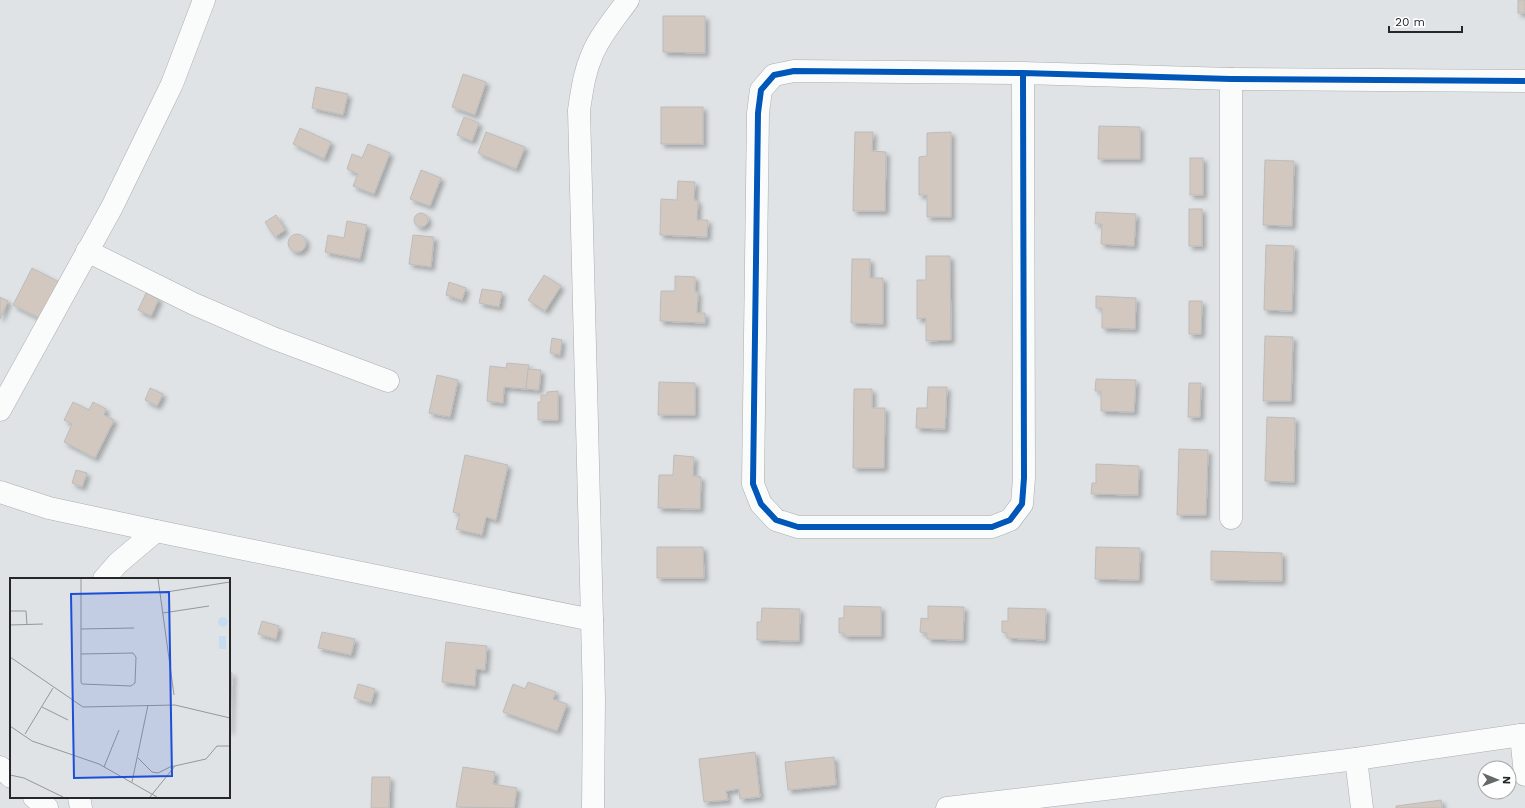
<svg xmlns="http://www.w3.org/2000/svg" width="1525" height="808" font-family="'Work Sans',sans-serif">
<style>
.building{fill:#d2c8bf;stroke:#bcbcbd;filter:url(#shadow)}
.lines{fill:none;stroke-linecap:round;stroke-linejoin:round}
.minor-casing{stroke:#abadaf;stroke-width:23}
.minor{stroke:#fafbfb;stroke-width:22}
.cycleway-casing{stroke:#fff;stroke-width:8}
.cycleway{stroke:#0057b8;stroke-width:6}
.inset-road{fill:none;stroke:#959899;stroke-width:1}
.view{fill:#1d4ed8;fill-opacity:0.15;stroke:#1d4ed8;stroke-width:2}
.inset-edge{fill:none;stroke:#252728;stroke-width:2}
</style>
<defs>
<filter id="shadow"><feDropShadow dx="3.5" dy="3.5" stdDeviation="2" flood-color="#0004"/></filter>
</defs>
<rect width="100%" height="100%" fill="#e0e3e5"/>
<g class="building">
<rect x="1518" y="0" width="7" height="13"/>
<polygon points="663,16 705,16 705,53 663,52"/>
<polygon points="463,74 486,82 475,115 452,107"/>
<polygon points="316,87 348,94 343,115 312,108"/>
<rect x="661" y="107" width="42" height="37"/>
<polygon points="464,117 479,123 472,141 457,135"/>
<polygon points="1099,126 1140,127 1140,159 1098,159"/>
<polygon points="300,128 331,142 324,159 293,144"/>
<polygon points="486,132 525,147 516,169 478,153"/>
<polygon points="855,132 873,132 872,151 886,152 885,211 853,211"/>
<polygon points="951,132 951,217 927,217 927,195 919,195 919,157 927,156 927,133"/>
<polygon points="368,144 390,153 374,194 353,186 358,174 347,169 352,154 362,158"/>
<rect x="1190" y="158" width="13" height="37"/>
<polygon points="1265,160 1294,161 1292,226 1263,225"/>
<polygon points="421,170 441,178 430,206 410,199"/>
<polygon points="678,181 695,182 694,200 698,201 697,220 708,220 707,237 660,235 661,199 677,200"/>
<rect x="1189" y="209" width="13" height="37"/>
<polygon points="1096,212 1136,214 1134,246 1101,244 1102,224 1095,224"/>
<circle cx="421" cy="220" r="7"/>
<polygon points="276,215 285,230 275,237 265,222"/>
<polygon points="347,221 367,225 360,259 325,252 328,235 344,238"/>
<circle cx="297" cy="243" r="9"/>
<polygon points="413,235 434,237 431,267 409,264"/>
<polygon points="1266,245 1294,246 1292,311 1264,310"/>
<polygon points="926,256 950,256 951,340 926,341 926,318 917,319 917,280 926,280"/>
<polygon points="852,259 870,259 870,278 883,278 883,324 851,323"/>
<polygon points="32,268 61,283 43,320 13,305"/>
<polygon points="544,275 561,286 545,311 528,300"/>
<polygon points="675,276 695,277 695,292 698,292 697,313 705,313 705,323 660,321 661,291 675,291"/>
<polygon points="449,282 466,288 462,300 446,295"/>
<polygon points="482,289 502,292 499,307 479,303"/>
<polygon points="146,293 159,299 151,316 138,310"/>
<polygon points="1096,296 1136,298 1135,329 1102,328 1102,308 1096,308"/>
<polygon points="0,297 8,301 0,319"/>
<polygon points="1189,301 1202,301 1201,334 1189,334"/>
<polygon points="1265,336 1293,337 1291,401 1263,401"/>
<polygon points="552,338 562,340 560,355 550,353"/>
<polygon points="507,363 529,365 526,389 504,387 503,403 487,401 490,366 506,368"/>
<polygon points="528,369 541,370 539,390 526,389"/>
<polygon points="437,375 458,380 450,417 429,413"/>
<polygon points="1096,379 1136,380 1134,412 1101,411 1101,391 1095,391"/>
<polygon points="659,382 695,383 695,415 658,415"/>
<polygon points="1189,383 1201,383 1200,417 1188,417"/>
<polygon points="928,387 947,387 945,429 916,428 917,408 927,408"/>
<polygon points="150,388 163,394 157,406 145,400"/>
<polygon points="854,389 872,389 872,408 885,408 884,468 853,468"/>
<polygon points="558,391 558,420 538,420 538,402 541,402 541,395 547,395 547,392"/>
<polygon points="73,402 89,410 93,402 106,409 104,415 114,420 95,458 64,442 72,424 64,420"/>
<polygon points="1267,417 1295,418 1294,482 1265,481"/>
<polygon points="1179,449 1208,450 1206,515 1177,515"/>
<polygon points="465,455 508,465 496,520 486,517 482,535 456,529 460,514 453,512"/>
<polygon points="674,455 694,457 693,476 701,477 700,509 658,508 659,475 673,475"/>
<polygon points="1096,464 1139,466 1138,495 1091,494 1092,483 1096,483"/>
<polygon points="76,470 87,473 82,487 72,483"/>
<polygon points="657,547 703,547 704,578 657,578"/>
<polygon points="1096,547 1140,548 1139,580 1095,579"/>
<polygon points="1211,551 1282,553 1282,581 1211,580"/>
<polygon points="844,606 881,607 881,636 844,636 844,633 839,633 839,618 844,618"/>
<polygon points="928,606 964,607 963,640 927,639 927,633 920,632 921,618 928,619"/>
<polygon points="762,608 800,609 799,641 757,640 757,622 761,622"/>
<polygon points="1008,608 1046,609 1045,640 1007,638 1007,633 1002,632 1002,621 1008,621"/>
<polygon points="262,621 279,626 276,639 258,634"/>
<polygon points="322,632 355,639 351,655 318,648"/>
<polygon points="446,642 487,646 485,670 476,669 475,686 442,682"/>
<polygon points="229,673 232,673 230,731 229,731"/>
<polygon points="528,682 556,692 553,699 567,704 557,731 503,712 513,684 525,689"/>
<polygon points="358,684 375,689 371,703 354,698"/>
<polygon points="755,752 760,797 740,799 739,789 726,791 728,800 704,802 699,759"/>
<polygon points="834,757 836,785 788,790 785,762"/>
<polygon points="463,767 495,772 493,784 517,788 514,808 456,807"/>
<polygon points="372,777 390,777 389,808 371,808"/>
<polygon points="1441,800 1442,808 1396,808 1396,806"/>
</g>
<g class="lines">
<defs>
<g id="minor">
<polyline points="1023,73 1024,478 1022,504 1010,520 992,527 798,527 776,520 761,504 753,484 758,113 761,90 774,75 794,71 1023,73 1231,79 1525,81"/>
<polyline points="87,251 194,304 273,338 388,381"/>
<polyline points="0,410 112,207 172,84 204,0"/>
<polyline points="0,492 49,508 156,531 592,620"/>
<polyline points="1231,518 1231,79"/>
<polyline points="104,579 118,563 156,531"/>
<polyline points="1525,735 1521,735 1525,775"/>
<polyline points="1356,759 1362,808"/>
<polyline points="0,767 11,777"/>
<polyline points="34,797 47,808"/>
<polyline points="79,797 81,808"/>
<path d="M593 808 594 699 579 110C582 91 584 73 592 55 600 35 616 17 628 0"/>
<polyline points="947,808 1356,759 1521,735"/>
</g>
</defs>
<use href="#minor" class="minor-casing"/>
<use href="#minor" class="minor"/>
<defs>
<polyline id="cycleway" points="1023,73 1024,478 1022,504 1010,520 992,527 798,527 776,520 761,504 753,484 758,113 761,90 774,75 794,71 1023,73 1231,79 1525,81"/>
</defs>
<use href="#cycleway" class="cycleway-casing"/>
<use href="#cycleway" class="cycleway"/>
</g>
<g transform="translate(10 578)">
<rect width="220" height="220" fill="#e0e3e5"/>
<path d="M208 44a5 5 0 1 1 10 0a5 5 0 1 1-10 0ZM209 58H216V71H209Z" fill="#c6ddf1"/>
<path class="inset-road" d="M71 1V104L72 106 121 108 125 105 126 79 123 75 71 76M148 1 150 15 220 4M150 15 164 117M0 33H16L17 47M153 35 199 28M0 47 33 46M71 51 124 50M0 79 73 129 165 127 220 140M32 129 58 142M0 148 22 163 89 186 147 219M15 156 43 110M128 180 142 194 148 195 160 189 196 181 207 168H220M94 189 109 152M0 197 14 200 53 219M122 204 138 127M140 219 165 188"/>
<path class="view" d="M159 14 162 198 64 200 61 16Z"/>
<rect width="220" height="220" class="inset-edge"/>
</g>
<g transform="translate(1497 780) rotate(91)"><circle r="19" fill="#ffffff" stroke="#a8a9a9"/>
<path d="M0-3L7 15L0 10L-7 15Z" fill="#66696a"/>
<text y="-6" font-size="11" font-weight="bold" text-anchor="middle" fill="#252728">N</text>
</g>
<path d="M1389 26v6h73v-6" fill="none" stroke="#252728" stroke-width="2"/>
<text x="1395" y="26" font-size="12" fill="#252728" stroke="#ffffff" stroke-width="3" paint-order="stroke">20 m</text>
</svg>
